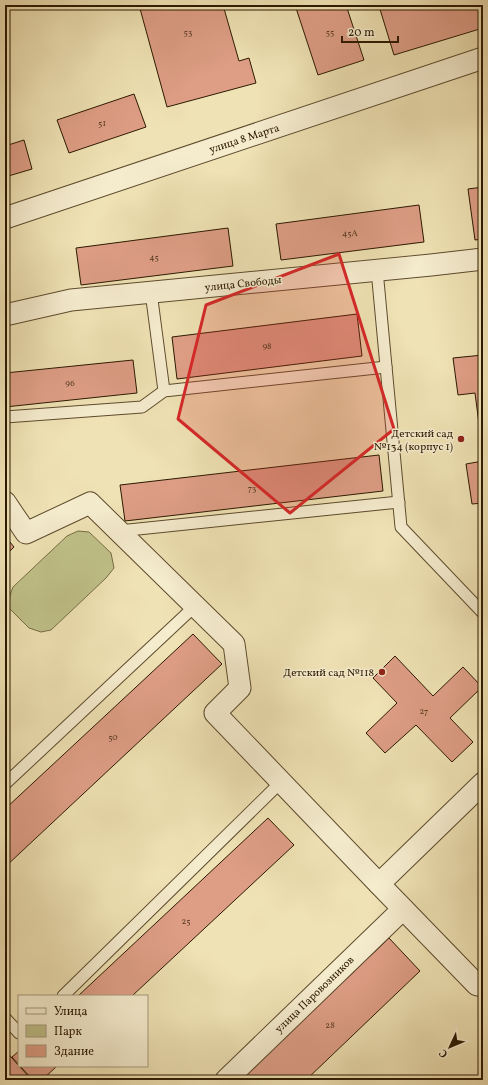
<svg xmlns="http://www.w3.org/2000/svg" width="488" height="1085" font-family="Vollkorn,serif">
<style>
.green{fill:#c0c189;stroke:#766d44}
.building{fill:#de9e86;stroke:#2c1900}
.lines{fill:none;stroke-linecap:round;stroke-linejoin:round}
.lane-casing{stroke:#5d4b2d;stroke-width:13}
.street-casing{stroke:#5d4b2d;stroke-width:23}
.lane{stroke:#f5ecce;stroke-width:11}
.street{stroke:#f5ecce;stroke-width:21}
.marked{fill:#d62828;fill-opacity:0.2;stroke:#d62828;stroke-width:3;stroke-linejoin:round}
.poi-dot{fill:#8f2418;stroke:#f5ecce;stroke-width:1.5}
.labels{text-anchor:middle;stroke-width:3;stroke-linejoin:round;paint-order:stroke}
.number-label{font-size:9px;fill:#583a22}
.street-label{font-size:11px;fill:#2c1900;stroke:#f5ecce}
.poi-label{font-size:11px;fill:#2c1900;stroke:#f5ecce;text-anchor:end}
</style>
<rect width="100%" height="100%" fill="#efe2b4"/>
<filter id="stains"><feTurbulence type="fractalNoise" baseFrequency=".005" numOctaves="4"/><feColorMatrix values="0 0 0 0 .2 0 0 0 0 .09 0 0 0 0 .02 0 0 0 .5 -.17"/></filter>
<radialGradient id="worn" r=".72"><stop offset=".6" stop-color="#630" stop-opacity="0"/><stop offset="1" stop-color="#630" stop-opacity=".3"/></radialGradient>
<polygon class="green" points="78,531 89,532 111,553 114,568 106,578 51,630 41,632 29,628 9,608 9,598 13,587 67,536"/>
<g class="building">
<polygon points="139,5 223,5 239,61 249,58 256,83 167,107"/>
<polygon points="295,5 346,5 364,60 318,75"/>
<polygon points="381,5 483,5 483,28 394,55 379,6"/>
<polygon points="134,94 146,127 69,153 57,120"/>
<polygon points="483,97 483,116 479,98"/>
<polygon points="24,140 32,169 5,177 5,146"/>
<polygon points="483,187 483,239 475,240 468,189"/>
<polygon points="419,205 424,242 281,260 276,224"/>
<polygon points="228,228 233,266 81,285 76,248"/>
<polygon points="357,314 362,356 177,379 172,337"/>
<polygon points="483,355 483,455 475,393 458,395 453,358"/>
<polygon points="133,360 137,393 5,407 5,373"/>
<polygon points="379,455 383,491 125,521 120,485"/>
<polygon points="483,461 483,503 472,504 466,464"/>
<polygon points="5,536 14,547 5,556"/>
<polygon points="193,634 222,664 5,867 5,809"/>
<polygon points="395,656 433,696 463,667 482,687 450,718 473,742 452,762 416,725 385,753 366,733 397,703 373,678"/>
<polygon points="268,818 294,845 132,996 78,996"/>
<polygon points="389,938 420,971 306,1080 240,1080"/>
<polygon points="5,1050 19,1066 32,1080 5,1080"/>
<polygon points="19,1051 19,1065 12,1057"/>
<polygon points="20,1066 57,1066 42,1080 33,1080"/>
</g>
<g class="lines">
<defs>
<g id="lane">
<polyline points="377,270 401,527 483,613"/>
<polyline points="151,292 164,391"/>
<polyline points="5,417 142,407 164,391 386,367"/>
<polyline points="119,531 399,502"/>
<polyline points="5,784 195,606"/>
<polyline points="63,996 281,782"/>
<polyline points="5,1018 19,1033"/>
</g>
<g id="street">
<polyline points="5,218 483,58"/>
<polyline points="5,315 71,300 431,265 483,259"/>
<polyline points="5,502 26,533 90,503 234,644 240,688 215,713 379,884 477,985 483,986"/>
<polyline points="379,884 483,783"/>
<polyline points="226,1080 403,909"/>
</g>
</defs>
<use href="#lane" class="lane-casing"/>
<use href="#street" class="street-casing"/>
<use href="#lane" class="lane"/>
<use href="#street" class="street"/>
</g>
<path class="marked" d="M339 254 394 429 290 513 178 419 206 305Z"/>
<g class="poi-dot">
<circle cx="461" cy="439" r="4"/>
<circle cx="382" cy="672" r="4"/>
</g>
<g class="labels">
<g class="number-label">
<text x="188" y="35">53</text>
<text x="330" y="35">55</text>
<text x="102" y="126">51</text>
<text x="350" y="236">45А</text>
<text x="154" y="260">45</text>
<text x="267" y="349">98</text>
<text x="70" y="386">96</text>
<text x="252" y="491">73</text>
<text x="424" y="714">27</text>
<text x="113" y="740">50</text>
<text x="186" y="924">25</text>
<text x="330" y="1028">28</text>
</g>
<g class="street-label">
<text transform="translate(244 138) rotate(-18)" y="4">улица 8 Марта</text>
<text transform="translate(243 283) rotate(-6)" y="4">улица Свободы</text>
<text transform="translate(314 994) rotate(-44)" y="4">улица Паровозников</text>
</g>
<g class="poi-label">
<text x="453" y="437">Детский сад<tspan x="453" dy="13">№134 (корпус 1)</tspan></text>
<text x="374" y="676">Детский сад №118</text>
</g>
</g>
<rect width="488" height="1085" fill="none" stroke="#efe2b4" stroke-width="20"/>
<rect x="6" y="6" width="476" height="1073" fill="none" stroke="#2c1900" stroke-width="2"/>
<rect x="10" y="10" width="468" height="1065" fill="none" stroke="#2c1900"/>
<rect x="18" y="995" width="130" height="72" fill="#f5ecce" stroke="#a5987c"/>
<rect x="26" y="1008" width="20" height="6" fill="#f5ecce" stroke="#a5987c"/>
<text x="54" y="1015" font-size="12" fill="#2c1900">Улица</text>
<rect x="26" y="1025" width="20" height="12" fill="#c0c189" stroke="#a5987c"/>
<text x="54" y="1035" font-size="12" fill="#2c1900">Парк</text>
<rect x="26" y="1045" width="20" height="12" fill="#de9e86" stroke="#a5987c"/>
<text x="54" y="1055" font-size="12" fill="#2c1900">Здание</text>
<g transform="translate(450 1047) rotate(226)" stroke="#f5ecce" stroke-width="3" paint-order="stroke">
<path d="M0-3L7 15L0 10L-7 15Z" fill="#2c1900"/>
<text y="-6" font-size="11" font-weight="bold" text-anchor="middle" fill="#2c1900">С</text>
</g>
<path d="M342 36v6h56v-6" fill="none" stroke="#2c1900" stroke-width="2"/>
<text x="348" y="36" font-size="12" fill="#2c1900" stroke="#f5ecce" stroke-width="3" paint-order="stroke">20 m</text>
<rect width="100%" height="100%" filter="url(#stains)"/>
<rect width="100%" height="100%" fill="url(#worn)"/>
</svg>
